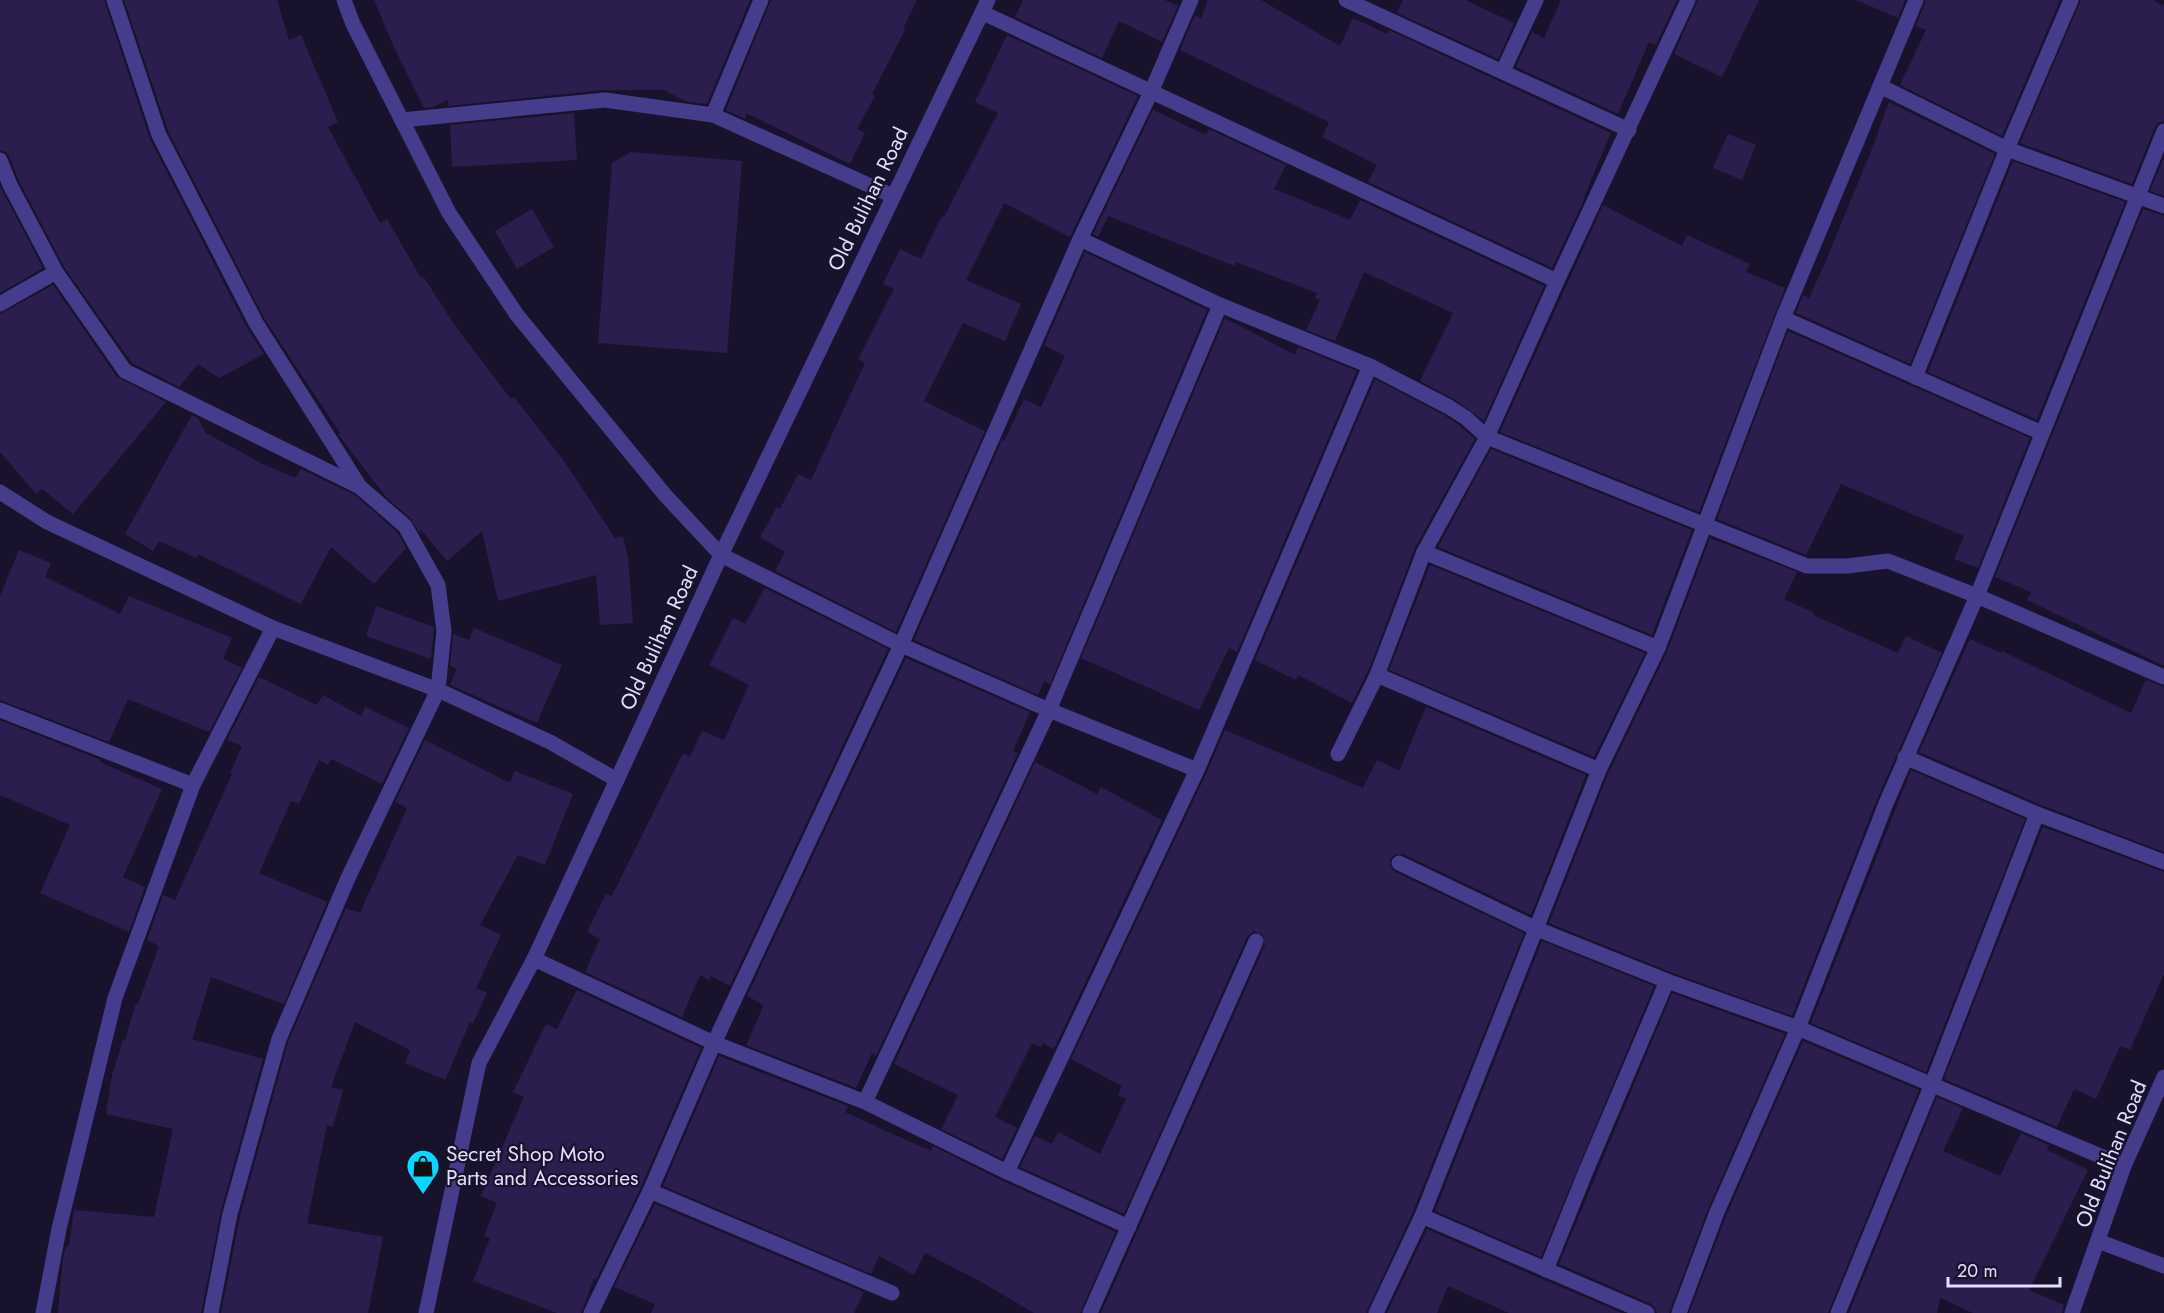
<svg xmlns="http://www.w3.org/2000/svg" width="2164" height="1313" font-family="Jost,sans-serif">
<style>
.building{fill:#2b1e4e}
.lines{fill:none;stroke-linecap:round;stroke-linejoin:round}
.minor{stroke:#453d8c;stroke-width:15}
.tertiary{stroke:#453d8c;stroke-width:15}
.labels{text-anchor:middle;stroke-width:4.5;stroke-linejoin:round;paint-order:stroke}
.street-label{font-size:21px;fill:#e4deff;stroke:#18122d}
.poi-label{font-size:21px;fill:#e4deff;stroke:#18122d;text-anchor:start}
</style>
<rect width="100%" height="100%" fill="#18122d"/>
<g class="building">
<polygon points="0,0 104,0 150,139 247,328 264,354 219,378 198,364 179,387 132,363 64,267 19,181 9,156 6,152 0,150"/>
<polygon points="124,0 277,0 289,40 301,35 338,122 328,127 380,223 387,219 421,278 423,276 456,327 511,399 514,397 564,461 615,538 623,536 628,557 633,623 600,625 596,575 498,601 482,531 447,561 421,530 419,532 411,519 387,498 340,437 338,434 340,433 264,318 168,131"/>
<polygon points="374,0 750,0 707,104 687,102 664,90 604,90 448,106 448,100 433,107 424,108 393,45"/>
<polygon points="771,0 917,0 903,29 905,30 872,94 875,96 857,129 865,133 850,164 746,113 745,119 726,110"/>
<polygon points="1023,0 1165,0 1178,6 1162,42 1119,21 1102,58 1015,17"/>
<polygon points="1208,0 1261,0 1340,46 1353,18 1387,34 1389,30 1611,133 1584,197 1585,198 1552,268 1368,182 1377,165 1322,137 1329,122 1180,50 1195,15 1201,18"/>
<polygon points="1403,0 1465,0 1514,23 1498,59 1397,13"/>
<polygon points="1561,0 1677,0 1656,45 1649,42 1618,114 1516,67 1532,32 1544,38"/>
<polygon points="1698,0 1759,0 1722,77 1674,54"/>
<polygon points="1856,0 1905,0 1898,18"/>
<polygon points="1926,0 2060,0 2002,136 1900,85 1926,30 1916,26"/>
<polygon points="2081,0 2153,0 2164,6 2164,121 2158,123 2155,127 2132,184 2020,143"/>
<polygon points="1007,35 1138,96 1070,237 1004,203 966,280 1021,304 1005,341 963,323 924,401 985,431 896,632 775,571 785,552 760,537 777,507 780,509 798,474 811,480 865,363 858,359 894,289 883,284 900,249 921,259 942,216 944,217 998,113 975,102"/>
<polygon points="1889,102 1995,154 1910,364 1796,313 1803,295 1809,298 1825,263 1878,134 1877,134"/>
<polygon points="1153,110 1206,135 1209,129 1286,165 1274,189 1350,220 1360,200 1544,286 1484,421 1454,399 1420,381 1453,313 1364,272 1335,341 1306,330 1320,300 1315,298 1317,293 1236,262 1234,266 1108,216 1098,237 1093,234"/>
<polygon points="574,113 577,160 452,167 450,125"/>
<polygon points="1728,134 1756,145 1742,180 1713,168"/>
<polygon points="631,152 742,161 727,353 598,343 612,163"/>
<polygon points="2164,157 2164,196 2150,191"/>
<polygon points="2013,161 2125,202 2037,420 1928,372"/>
<polygon points="0,186 43,268 0,293"/>
<polygon points="1603,205 1682,246 1687,235 1750,264 1746,272 1785,288 1699,512 1500,432"/>
<polygon points="532,209 554,247 517,269 495,231"/>
<polygon points="2143,209 2164,216 2164,666 2027,600 2031,592 1995,577"/>
<polygon points="1085,252 1207,310 1050,684 1044,681 1038,695 914,640 1002,440 1004,441 1024,399 1041,407 1065,356 1044,345"/>
<polygon points="53,285 117,377 166,402 73,514 42,489 36,494 0,452 0,314"/>
<polygon points="1225,318 1295,355 1298,347 1357,371 1237,652 1229,648 1199,710 1081,658"/>
<polygon points="1788,331 2030,438 1978,568 1954,559 1964,536 1841,484 1806,555 1717,519"/>
<polygon points="1375,379 1444,415 1460,426 1475,439 1415,548 1369,669 1352,703 1298,675 1296,680 1255,660"/>
<polygon points="192,415 198,418 206,433 261,463 295,478 301,469 355,495 397,532 406,548 374,584 331,547 301,604 198,554 197,558 159,541 153,551 125,534"/>
<polygon points="1491,449 1692,530 1652,635 1438,547"/>
<polygon points="1710,538 1797,572 1784,599 1814,613 1813,615 1898,653 1906,636 1942,653 1878,797 1792,1016 1670,972 1549,923 1608,774 1667,652"/>
<polygon points="19,550 51,563 45,577 120,614 129,596 232,638 223,659 242,668 209,732 128,699 109,742 0,700 0,596"/>
<polygon points="1430,565 1645,653 1594,757 1389,670"/>
<polygon points="765,588 888,649 730,986 711,976 709,980 700,975 682,1017 585,972 600,939 587,932 606,894 612,896 683,753 690,757 702,731 724,740 749,685 709,665 733,618 745,624"/>
<polygon points="376,606 434,627 431,659 366,636"/>
<polygon points="474,628 562,665 537,723 450,685 457,669 450,666 453,634 469,640"/>
<polygon points="1970,639 2001,653 2002,651 2131,713 2146,680 2164,687 2164,852 2041,805 1919,752"/>
<polygon points="906,658 1030,712 1013,751 1018,753 876,1056 872,1053 856,1088 746,1045 763,1007 762,1004 747,996"/>
<polygon points="259,677 317,705 323,695 361,716 365,707 409,728 382,784 331,759 328,765 319,760 299,804 291,801 259,873 327,902 284,1004 211,977 192,1039 263,1059 221,1211 201,1313 58,1313 63,1258 66,1246 69,1246 74,1210 154,1217 173,1129 106,1114 112,1075 123,1040 125,1040 136,1003 138,1004 159,946 147,940 163,895 175,900 232,774 230,773 242,746 227,740"/>
<polygon points="1426,707 1586,775 1531,915 1403,854 1394,855 1390,859 1391,868 1395,872 1524,933 1413,1212 1366,1313 1101,1313 1265,945 1263,935 1254,931 1247,937 1124,1214 1020,1167 1035,1136 1052,1144 1058,1132 1100,1154 1126,1099 1118,1095 1122,1086 1071,1059 1206,774 1225,730 1363,788 1377,760 1399,771"/>
<polygon points="0,720 101,760 100,762 162,789 123,877 145,887 129,932 40,893 70,825 0,795"/>
<polygon points="425,740 510,783 515,771 573,794 545,865 518,855 480,925 501,935 476,988 487,993 473,1023 470,1022 445,1080 405,1063 410,1050 355,1022 331,1087 343,1090 333,1127 327,1125 307,1223 383,1237 368,1313 221,1313 240,1216 288,1042 346,908 360,913 407,808 395,802"/>
<polygon points="1035,762 1097,794 1101,787 1162,820 1054,1049 1043,1043 1041,1047 1032,1043 995,1117 1017,1128 1002,1159 941,1129 958,1095 894,1064"/>
<polygon points="1911,770 2025,819 1926,1072 1811,1023"/>
<polygon points="2043,827 2164,872 2164,974 2130,1050 2120,1046 2096,1099 2074,1089 2057,1127 1944,1079"/>
<polygon points="1542,941 1654,986 1541,1257 1435,1211"/>
<polygon points="577,990 701,1048 641,1187 596,1280 594,1279 581,1313 557,1313 473,1281 490,1238 484,1236 497,1203 481,1196 524,1097 513,1092 546,1024 557,1029"/>
<polygon points="1672,993 1785,1034 1708,1209 1669,1313 1657,1313 1655,1308 1651,1304 1559,1264"/>
<polygon points="1803,1041 1919,1090 1828,1313 1689,1313 1726,1216"/>
<polygon points="719,1056 848,1106 845,1112 897,1136 931,1151 933,1146 1003,1181 1116,1232 1080,1313 1034,1313 978,1280 925,1253 914,1275 879,1256 871,1274 663,1186"/>
<polygon points="1937,1097 1963,1108 1943,1151 2000,1176 2021,1133 2049,1145 2047,1150 2088,1170 2029,1290 2064,1305 2062,1313 1973,1313 1940,1298 1937,1313 1849,1313"/>
<polygon points="655,1204 864,1292 854,1313 651,1313 655,1304 614,1287"/>
<polygon points="1427,1229 1542,1279 1622,1313 1509,1313 1448,1286 1437,1313 1387,1313"/>
</g>
<g class="lines">
<g class="minor">
<polyline points="114,0 159,135 256,323 360,487 405,526 438,585 444,631 438,690 348,878 279,1039 230,1214 211,1313"/>
<polyline points="344,0 353,24 449,213 517,315 665,495 721,555 901,645 1049,710 1197,770"/>
<polyline points="1346,0 1629,130"/>
<polyline points="983,13 1557,281"/>
<polyline points="1503,71 1536,0"/>
<polyline points="1880,86 2007,149 2164,206"/>
<polyline points="713,115 761,0"/>
<polyline points="402,120 605,100 713,115 893,196"/>
<polyline points="0,160 10,185 56,272 125,371 360,487"/>
<polyline points="0,304 56,272"/>
<polyline points="1783,318 2042,433"/>
<polyline points="1370,366 1449,407 1466,418 1487,437 1807,566 1847,566 1888,561 1977,596 2164,677"/>
<polyline points="1915,377 2007,149 2071,0"/>
<polyline points="0,492 47,522 273,628 438,690 550,742 617,780"/>
<polyline points="1424,552 1658,648"/>
<polyline points="1377,675 1599,770"/>
<polyline points="0,710 193,785"/>
<polyline points="1338,754 1377,675 1424,552 1487,437 1557,281 1688,0"/>
<polyline points="1905,757 2037,814 2164,862"/>
<polyline points="1399,863 1537,929 1667,981 1798,1028 2124,1166"/>
<polyline points="534,959 714,1043 865,1102 1007,1172 1129,1227"/>
<polyline points="865,1102 1049,710 1220,305"/>
<polyline points="1007,1172 1197,770 1370,366 1220,305 1080,239"/>
<polyline points="650,1191 892,1293"/>
<polyline points="1422,1216 1647,1313"/>
<polyline points="2098,1241 2164,1266"/>
<polyline points="1546,1270 1586,1171 1667,981"/>
<polyline points="43,1313 59,1229 115,998 193,785 273,628"/>
<polyline points="591,1313 650,1191 714,1043 901,645 1080,239 1151,92 1191,0"/>
<polyline points="1090,1313 1256,941"/>
<polyline points="1376,1313 1422,1216 1599,770 1658,648 1783,318 1916,0"/>
<polyline points="1679,1313 1717,1212 1798,1028 1887,801 1977,596 2164,131"/>
<polyline points="1838,1313 1932,1084 2037,814"/>
</g>
<g class="tertiary">
<polyline points="426,1313 479,1063 534,959 721,555 988,0"/>
<polyline points="2072,1313 2124,1166 2164,1077"/>
</g>
</g>
<defs>
<symbol id="shop-pin" viewBox="-11 -11 22 30"><path d="M0 17L-7.5 6A9.5 9.5 0 1 1 7.5 6Z" fill="#0ad7ff" stroke="#18122d"/><path d="M-5-2.5h2.3a2.7 3.5 0 0 1 5.4 0H5L5.5 6h-11ZM-1.5-2.5h3a1.5 2.3 0 0 0-3 0Z" fill="#111"/></symbol>
</defs>
<g fill-rule="evenodd">
<use href="#shop-pin" x="404" y="1147" width="38" height="52"/>
</g>
<g class="labels">
<g class="street-label">
<text transform="translate(868 199) rotate(-64)" y="7">Old Bulihan Road</text>
<text transform="translate(659 638) rotate(-65)" y="7">Old Bulihan Road</text>
<text transform="translate(2111 1154) rotate(-68)" y="7">Old Bulihan Road</text>
</g>
<g class="poi-label">
<text x="446" y="1161">Secret Shop Moto<tspan x="446" dy="24">Parts and Accessories</tspan></text>
</g>
</g>
<path d="M1948 1277v9h112v-9" fill="none" stroke="#e4deff" stroke-width="3"/>
<text x="1957" y="1277" font-size="18" fill="#e4deff" stroke="#18122d" stroke-width="4.5" paint-order="stroke">20 m</text>
</svg>
